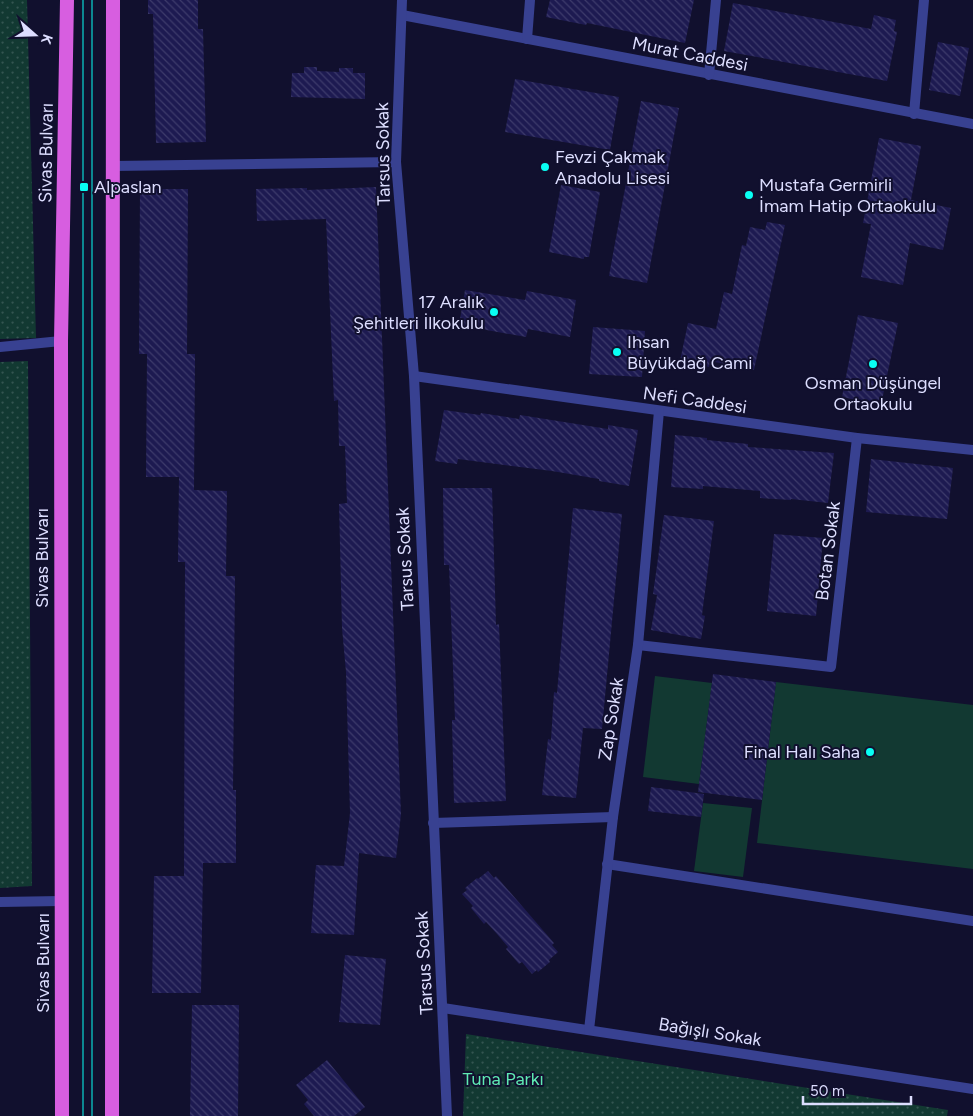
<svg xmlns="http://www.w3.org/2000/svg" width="973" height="1116" font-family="Figtree,sans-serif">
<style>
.grass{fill:#123932}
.park{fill:url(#park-dots)}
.building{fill:url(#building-back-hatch)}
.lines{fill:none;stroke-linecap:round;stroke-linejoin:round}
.minor{stroke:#384191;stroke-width:10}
.tertiary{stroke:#384191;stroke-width:10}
.trunk{stroke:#d75ee0;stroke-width:14}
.tram{stroke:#09fff4;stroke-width:1}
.poi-dot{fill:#09fff4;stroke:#11102e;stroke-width:2}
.labels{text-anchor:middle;stroke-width:4;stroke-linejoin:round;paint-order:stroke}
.street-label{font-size:18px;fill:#dddeff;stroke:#11102e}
.poi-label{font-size:18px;fill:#dddeff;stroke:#11102e;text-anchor:start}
.park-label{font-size:18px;fill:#5feab3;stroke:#11102e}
</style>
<defs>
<pattern id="park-dots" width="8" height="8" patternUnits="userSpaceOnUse" patternTransform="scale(1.25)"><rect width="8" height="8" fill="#123932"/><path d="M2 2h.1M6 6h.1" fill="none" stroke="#345551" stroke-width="1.8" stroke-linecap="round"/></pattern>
<pattern id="building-back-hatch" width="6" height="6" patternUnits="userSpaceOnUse" patternTransform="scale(1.25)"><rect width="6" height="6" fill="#1d1a51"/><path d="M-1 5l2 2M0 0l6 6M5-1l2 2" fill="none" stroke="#3d3b6b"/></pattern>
</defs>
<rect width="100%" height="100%" fill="#11102e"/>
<g class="grass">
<polygon points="655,676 712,683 699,784 643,777"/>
<polygon points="776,682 973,705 973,869 757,843"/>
<polygon points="703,803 752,808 743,877 694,871"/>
</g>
<g class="park">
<polygon points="0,0 27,0 36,338 0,339"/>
<polygon points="28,361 32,886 0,888 0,362"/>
<polygon points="466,1034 948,1110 947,1116 463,1116"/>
</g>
<g class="building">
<polygon points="148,0 198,0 198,29 203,29 206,142 156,143 153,14 148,14"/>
<polygon points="550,0 694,0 685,43 587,23 586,25 546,17"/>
<polygon points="733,3 871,29 874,15 896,20 894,31 897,32 887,81 724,51"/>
<polygon points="938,42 969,48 960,96 929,90"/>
<polygon points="304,67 317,67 317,71 339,72 339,68 353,68 353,73 365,73 365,99 291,97 292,73 304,73"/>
<polygon points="515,79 619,97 610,150 505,132"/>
<polygon points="641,101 679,108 647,283 609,276"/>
<polygon points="879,138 921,146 911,200 951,208 943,250 910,243 903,285 861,277 871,224 863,223"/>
<polygon points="561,185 600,192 589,257 584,257 584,259 549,252"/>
<polygon points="376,187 401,814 396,858 359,853 354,935 311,933 316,865 344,866 350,813 346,672 342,628 339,504 347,503 345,446 339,446 338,400 334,401 326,219 257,221 256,189 307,188 307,190"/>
<polygon points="140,189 188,189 187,354 195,354 194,490 227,491 226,576 235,576 233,790 236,790 236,863 203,863 201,993 152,993 154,876 184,876 185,562 178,562 179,477 146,477 147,354 139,354"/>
<polygon points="767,222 785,225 754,370 710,361 709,367 680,361 688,323 716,329 724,292 732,294 742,245 746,246 750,227 765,230"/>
<polygon points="465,290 525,300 527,291 576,300 570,337 528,329 526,337 459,325"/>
<polygon points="858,315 898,323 881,405 842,397"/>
<polygon points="593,327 645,331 642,377 589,374"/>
<polygon points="444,410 480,415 481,413 519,419 520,415 608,429 608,425 638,430 629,486 599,481 599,479 552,471 458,459 457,464 435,461"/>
<polygon points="675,435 707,438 707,440 748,444 748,447 834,453 828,503 791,499 791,500 760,498 760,491 703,486 703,489 671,487"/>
<polygon points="871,459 953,468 947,519 866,512"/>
<polygon points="443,488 492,488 496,625 499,624 506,801 454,803 452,720 455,720 449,565 444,565"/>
<polygon points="573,508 622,514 602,729 583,728 576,798 542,795 548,739 551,740 554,692 557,693"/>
<polygon points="664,515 714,521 702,615 705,616 701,639 651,630 657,595 653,594"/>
<polygon points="774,534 823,538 816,616 767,611"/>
<polygon points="713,674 776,682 762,800 698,792"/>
<polygon points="651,787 704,794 701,817 648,811"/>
<polygon points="488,871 494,878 496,876 554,943 552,945 558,952 549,960 550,962 538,972 537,970 532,974 522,962 519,964 506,949 508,947 497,934 486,922 484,924 471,908 473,906 462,894 467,890 465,888 477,878 478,879"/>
<polygon points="345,955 386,959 380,1025 339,1022"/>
<polygon points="192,1005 239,1005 238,1116 190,1116"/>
<polygon points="327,1060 365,1107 354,1116 314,1116 304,1104 308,1100 296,1085"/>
</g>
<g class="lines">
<g class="minor">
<polyline points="402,15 973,124"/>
<polyline points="527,39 530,0"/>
<polyline points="709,75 716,0"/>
<polyline points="914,114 924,0"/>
<polyline points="114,166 396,162"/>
<polyline points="0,347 61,341"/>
<polyline points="414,376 857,438 973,450"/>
<polyline points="638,645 831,667 857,438"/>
<polyline points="433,823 613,817"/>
<polyline points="607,864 973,921"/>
<polyline points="0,902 61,901"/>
<polyline points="443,1008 973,1089"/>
<polyline points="589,1030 613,817 638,645 659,411"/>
</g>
<polyline class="tertiary" points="402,0 396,162 414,376 447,1116"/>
<g class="trunk">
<polyline points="62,1116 61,341 67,0"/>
<polyline points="112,1116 113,0"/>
</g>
<g class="tram">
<polyline points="92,0 92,1116"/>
<polyline points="83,1116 83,0"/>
</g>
</g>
<g class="poi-dot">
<circle cx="545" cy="167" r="5"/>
<rect x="79" y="182" width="10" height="10" rx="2.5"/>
<circle cx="749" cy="195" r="5"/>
<circle cx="494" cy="312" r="5"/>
<circle cx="617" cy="352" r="5"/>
<circle cx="873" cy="364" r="5"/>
<circle cx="870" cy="752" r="5"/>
</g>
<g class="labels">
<g class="street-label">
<text transform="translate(690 54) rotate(11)" y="6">Murat Caddesi</text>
<text transform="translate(46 153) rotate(-89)" y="6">Sivas Bulvarı</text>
<text transform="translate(383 154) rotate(-91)" y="6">Tarsus Sokak</text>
<text transform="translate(695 400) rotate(8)" y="6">Nefi Caddesi</text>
<text transform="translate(828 551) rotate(-83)" y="6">Botan Sokak</text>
<text transform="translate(42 558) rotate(-90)" y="6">Sivas Bulvarı</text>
<text transform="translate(405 559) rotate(-93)" y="6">Tarsus Sokak</text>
<text transform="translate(611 719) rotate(-81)" y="6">Zap Sokak</text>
<text transform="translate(43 963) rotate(-90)" y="6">Sivas Bulvarı</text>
<text transform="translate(424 963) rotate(-93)" y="6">Tarsus Sokak</text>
<text transform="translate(710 1032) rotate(9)" y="6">Bağışlı Sokak</text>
</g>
<g class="poi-label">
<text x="555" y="163">Fevzi Çakmak<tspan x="555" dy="21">Anadolu Lisesi</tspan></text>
<text x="759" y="191">Mustafa Germirli<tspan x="759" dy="21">İmam Hatip Ortaokulu</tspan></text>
<text x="94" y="193">Alpaslan</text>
<text x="484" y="308" text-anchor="end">17 Aralık<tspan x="484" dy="21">Şehitleri İlkokulu</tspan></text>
<text x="627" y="348">Ihsan<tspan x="627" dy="21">Büyükdağ Cami</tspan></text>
<text x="873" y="389" text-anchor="middle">Osman Düşüngel<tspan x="873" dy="21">Ortaokulu</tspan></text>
<text x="860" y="758" text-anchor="end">Final Halı Saha</text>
</g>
<g class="park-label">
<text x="503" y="1085">Tuna Parkı</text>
</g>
</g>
<g transform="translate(35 35) rotate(110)" stroke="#11102e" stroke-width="4" paint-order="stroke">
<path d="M0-4L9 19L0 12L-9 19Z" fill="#dddeff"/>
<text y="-8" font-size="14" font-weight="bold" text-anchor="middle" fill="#dddeff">K</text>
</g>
<path d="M803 1096v8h108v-8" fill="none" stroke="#dddeff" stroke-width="2.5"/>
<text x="810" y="1096" font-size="15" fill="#dddeff" stroke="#11102e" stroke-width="4" paint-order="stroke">50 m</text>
</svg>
